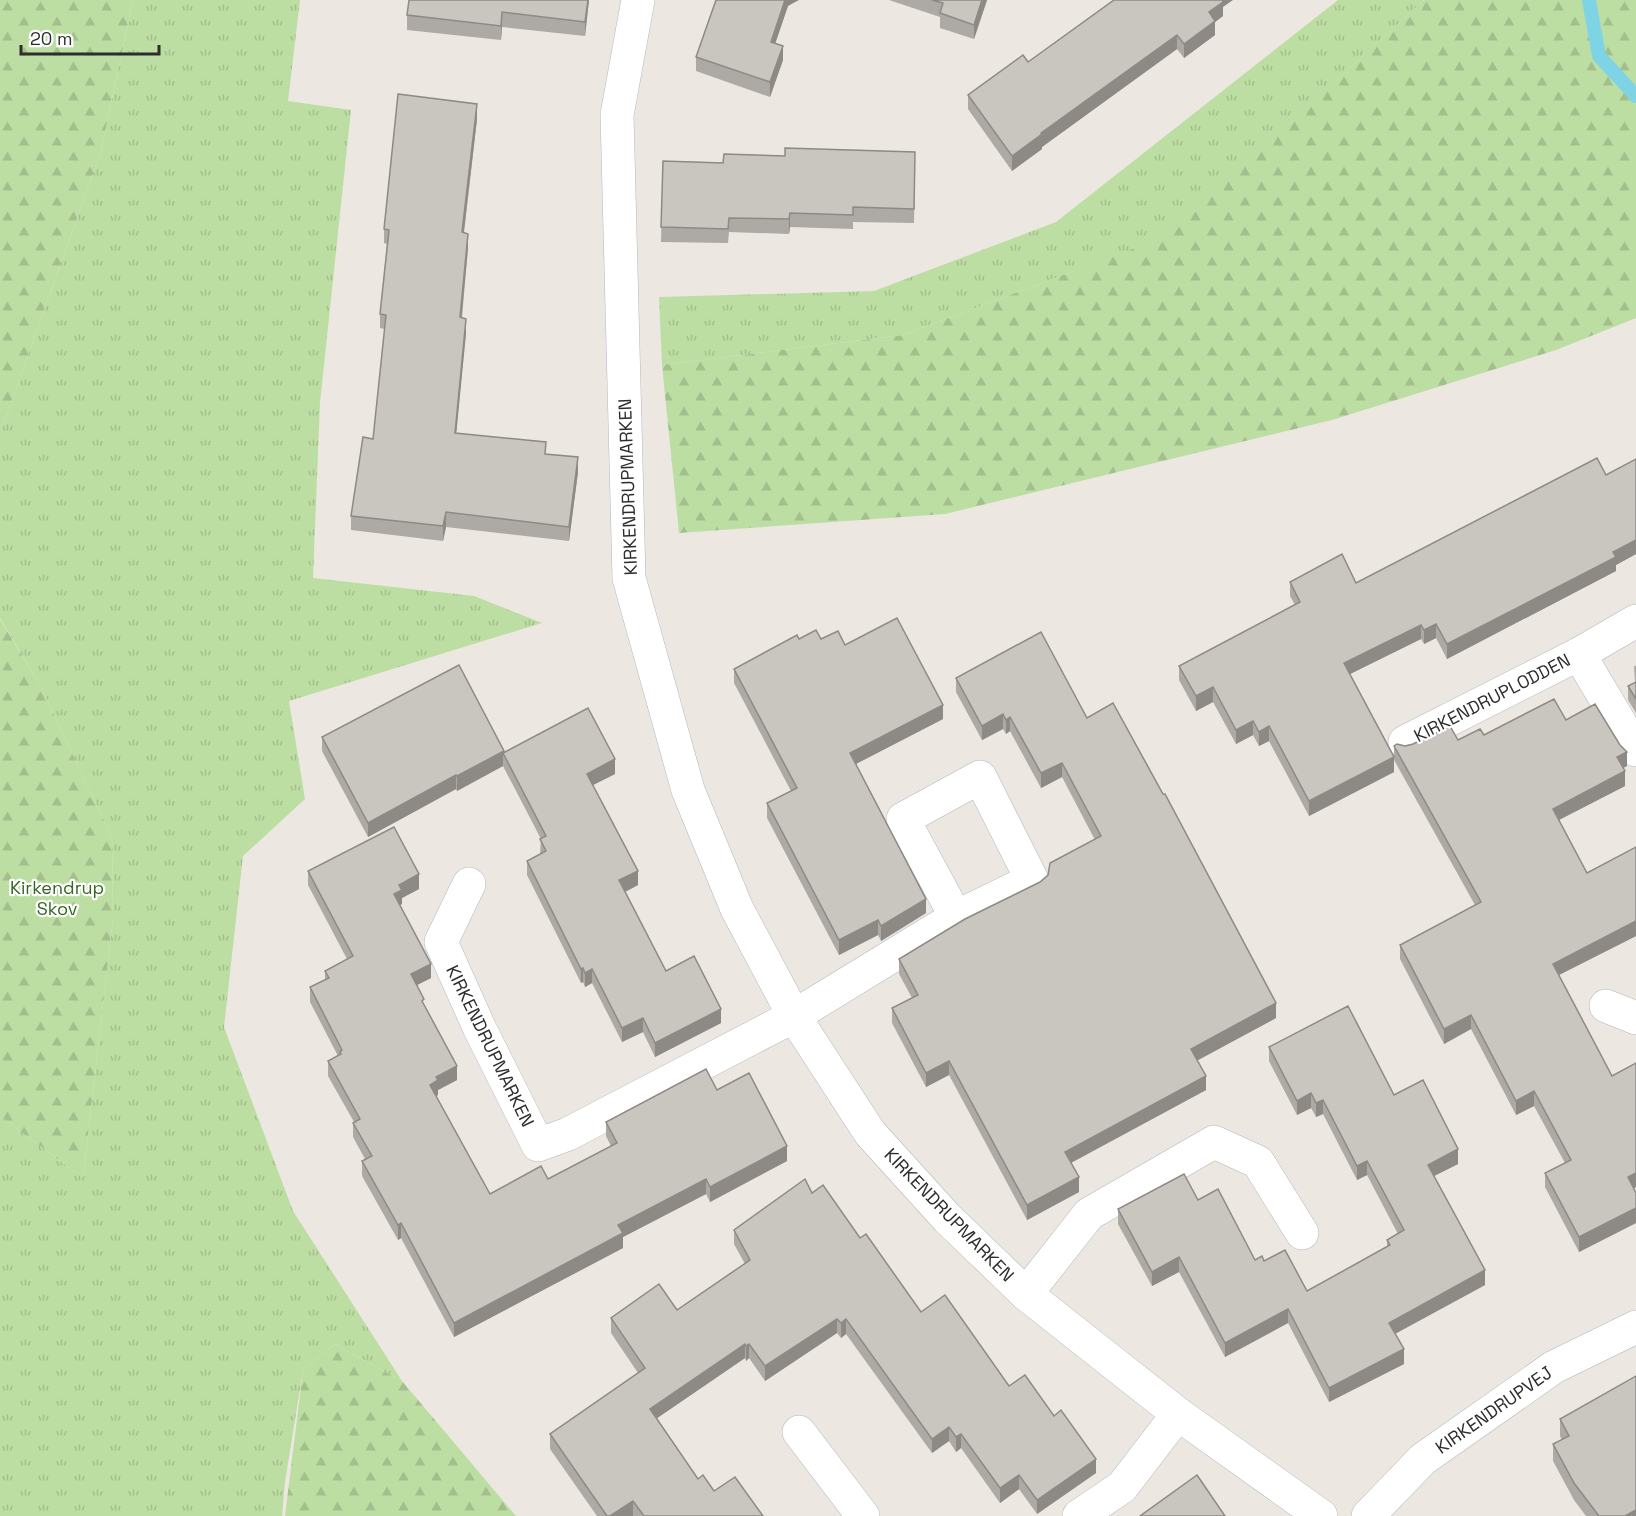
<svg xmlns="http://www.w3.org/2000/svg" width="1636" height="1516" font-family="'Space Grotesk',sans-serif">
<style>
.grass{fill:url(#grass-tufts)}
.forest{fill:url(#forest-firs)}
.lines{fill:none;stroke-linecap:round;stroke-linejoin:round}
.stream{stroke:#7ed4e5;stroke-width:14}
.minor-casing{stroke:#b4b7bf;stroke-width:34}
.minor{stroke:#fff;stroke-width:33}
.wall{fill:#ada9a4}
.shaded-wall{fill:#8d8a86}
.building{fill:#c9c5bf;stroke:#8d8a86;stroke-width:1.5}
.labels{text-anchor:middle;stroke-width:4.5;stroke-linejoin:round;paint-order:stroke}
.street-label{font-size:18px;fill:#2d2d2d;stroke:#fff}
.park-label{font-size:18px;fill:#366622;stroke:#fff}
</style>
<defs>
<pattern id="grass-tufts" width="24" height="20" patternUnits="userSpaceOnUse" patternTransform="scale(1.5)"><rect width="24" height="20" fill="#bddea3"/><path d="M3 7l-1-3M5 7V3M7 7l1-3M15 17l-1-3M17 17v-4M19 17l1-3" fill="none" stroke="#a3bf8d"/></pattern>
<pattern id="forest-firs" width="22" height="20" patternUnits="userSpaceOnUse" patternTransform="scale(1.5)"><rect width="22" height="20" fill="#bddea3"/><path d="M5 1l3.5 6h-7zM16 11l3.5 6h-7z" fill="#a3bf8d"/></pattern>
</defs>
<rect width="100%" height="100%" fill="#ede7e1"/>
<g class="grass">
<polygon points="133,0 300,0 288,101 351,110 320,403 313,578 474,596 542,623 289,701 305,799 243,856 224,1027 293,1211 402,1381 335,1344 303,1370 285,1482 282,1516 0,1516 0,1116 83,1178 113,918 112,838 41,687 0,618 0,434 101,151"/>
<polygon points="1338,0 1424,0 1168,236 903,335 662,365 659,297 874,291 1056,222"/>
</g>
<g class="forest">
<polygon points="0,0 133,0 101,151 0,434"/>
<polygon points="1424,0 1636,0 1636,318 1556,350 1332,420 945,514 679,533 662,365 903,335 1167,236"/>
<polygon points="0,619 41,687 112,838 113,918 83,1178 0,1116"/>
<polygon points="335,1344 402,1381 516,1516 285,1516 303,1370"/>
</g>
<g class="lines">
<polyline class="stream" points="1589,0 1599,56 1636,96"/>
<defs>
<g id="minor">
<polyline points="638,0 617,115 629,578 688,790 737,909 794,1016 870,1133 947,1218 1026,1294 1178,1414 1321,1516"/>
<polyline points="1579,654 1636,750"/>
<polyline points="1405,742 1579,654 1636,621"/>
<polyline points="469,884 441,942 479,1027 538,1145 568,1134 794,1016 956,917 903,819 980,777 1032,880 956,917"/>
<polyline points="1606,1006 1636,1018"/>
<polyline points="1026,1294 1089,1214 1214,1142 1258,1162 1302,1233"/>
<polyline points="799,1432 863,1516"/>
<polyline points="1079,1516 1122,1487 1178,1414"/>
<polyline points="1368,1516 1423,1459 1554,1367 1636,1327"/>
</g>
</defs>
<use href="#minor" class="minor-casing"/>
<use href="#minor" class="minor"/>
</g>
<g class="wall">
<polygon points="409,0 589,0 585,36 502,27 501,40 407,30 407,15"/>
<polygon points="889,0 987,0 974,39 940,28 940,17"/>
<polygon points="788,6 775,43 783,60 770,97 696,71 696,57"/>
<polygon points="1223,7 1223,16 1215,22 1215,35 1184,58 1177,49 1042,147 1042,149 1012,171 968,109 968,95 1028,62"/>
<polygon points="477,119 464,233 468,248 462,318 466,333 456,433 546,454 578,472 569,541 446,527 443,541 351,530 351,516 373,439 385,329 380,328 380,314 387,244 384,243 384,229"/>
<polygon points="663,161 915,167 914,223 853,222 853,229 790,227 789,234 729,232 728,243 661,242"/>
<polygon points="1636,459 1636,554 1616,565 1616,571 1447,659 1436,638 1424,644 1421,639 1350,674 1394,757 1394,746 1405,746 1458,740 1566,720 1627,766 1623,768 1625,786 1559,820 1587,873 1636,936 1559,975 1612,1076 1636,1063 1636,1187 1634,1189 1636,1193 1636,1223 1579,1252 1545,1187 1545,1173 1565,1163 1534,1106 1516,1115 1471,1029 1444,1044 1400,959 1400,945 1475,905 1394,760 1394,772 1309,816 1269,741 1259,746 1253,735 1236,744 1213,702 1196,711 1179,680 1179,666 1295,605 1290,596 1290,582 1356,583 1606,475"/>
<polygon points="799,639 821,639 845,645 943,719 856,764 926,913 881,941 878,935 839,955 767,818 767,803 791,791 734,683 734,669"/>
<polygon points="1634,666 1636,666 1636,713 1628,700 1628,686 1635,682"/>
<polygon points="956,678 1087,718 1276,1018 1197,1060 1206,1090 1071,1163 1079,1192 1027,1220 949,1075 926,1087 892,1023 892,1008 912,998 899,974 899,959 1040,882 1095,840 1062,777 1041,788 1010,731 1006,734 1003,729 982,740 956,692"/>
<polygon points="322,737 504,753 615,774 593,785 638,885 625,892 666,971 721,1023 655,1057 643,1032 622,1042 592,983 585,987 583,982 581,983 527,875 527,861 540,854 541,839 503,766 457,791 456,789 368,837 322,751"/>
<polygon points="308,871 419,889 402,898 402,904 400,905 431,978 417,985 424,1006 457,1080 438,1090 438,1095 436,1096 490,1194 548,1179 611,1146 606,1136 606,1122 717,1090 787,1161 710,1202 706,1194 623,1237 623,1248 454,1337 401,1238 398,1240 362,1176 362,1161 365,1159 353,1137 353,1123 354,1122 328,1076 328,1061 338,1056 310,1002 310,987 325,979 325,971 347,959 308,885"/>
<polygon points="1269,1047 1394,1095 1458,1164 1434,1176 1485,1285 1395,1334 1404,1364 1329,1402 1288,1323 1225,1357 1179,1272 1152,1286 1118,1224 1118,1209 1198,1200 1255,1260 1264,1261 1307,1291 1387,1246 1387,1240 1398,1234 1367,1175 1357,1180 1323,1114 1316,1117 1311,1108 1297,1115 1269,1061"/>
<polygon points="812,1193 860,1238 921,1312 1009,1386 1096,1473 1037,1514 1019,1489 1000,1503 961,1448 956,1452 949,1441 932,1453 846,1334 841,1338 837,1333 765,1381 749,1358 746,1361 745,1358 657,1418 698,1479 714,1491 763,1516 597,1516 550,1449 550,1434 638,1373 611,1333 611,1318 677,1310 745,1264 734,1244 734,1230"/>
<polygon points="1560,1419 1636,1516 1586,1516 1574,1500 1553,1461 1553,1444 1562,1440 1560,1436"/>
</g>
<g class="shaded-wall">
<polygon points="588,0 589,0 585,36 585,22"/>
<polygon points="785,0 799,0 788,6 771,56 771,42"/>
<polygon points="982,0 987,0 974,39 974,25"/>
<polygon points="1219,0 1233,0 1223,7 1223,16 1215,22 1215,35 1184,58 1184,44"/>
<polygon points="502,12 502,27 501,40 501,26"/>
<polygon points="1177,35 1177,49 1042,147 1042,149 1012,171 1012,156 1041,133"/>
<polygon points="783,46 783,60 770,97 770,82"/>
<polygon points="477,104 477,119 462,247 462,232"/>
<polygon points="790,213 790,227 789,234 789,219"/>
<polygon points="468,234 468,248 460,332 460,317"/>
<polygon points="466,319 466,333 455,447 455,433"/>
<polygon points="578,457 578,472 569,541 569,527"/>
<polygon points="446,512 446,527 443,541 443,526"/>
<polygon points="1636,540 1636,554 1616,565 1616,571 1447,659 1447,644"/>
<polygon points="1436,624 1436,638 1424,644 1424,630"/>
<polygon points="1421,625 1421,639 1344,677 1344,663"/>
<polygon points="1213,687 1213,702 1196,711 1196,696"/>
<polygon points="943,705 943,719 850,767 850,753"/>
<polygon points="1003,714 1003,729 982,740 982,726"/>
<polygon points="1010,717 1010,731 1006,734 1006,720"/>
<polygon points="1253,721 1253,735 1236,744 1236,730"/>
<polygon points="1269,726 1269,741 1259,746 1259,732"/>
<polygon points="504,751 504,756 503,753 503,766 457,791 457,776"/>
<polygon points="1627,752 1627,766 1617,771 1617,757"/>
<polygon points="1394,757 1394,772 1309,816 1309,801"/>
<polygon points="615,759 615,774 587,788 587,774"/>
<polygon points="1062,763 1062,777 1041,788 1041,773"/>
<polygon points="1625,771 1625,786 1553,823 1553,809"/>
<polygon points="456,775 456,789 368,837 368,823"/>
<polygon points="638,871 638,885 619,895 619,880"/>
<polygon points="419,874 419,889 402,898 402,904 394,908 394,894 399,885"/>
<polygon points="926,899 926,913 881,941 881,926"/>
<polygon points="878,920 878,935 839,955 839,940"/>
<polygon points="1636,921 1636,936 1553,978 1553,964"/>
<polygon points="431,964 431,978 411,988 411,974"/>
<polygon points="583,968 583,982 581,983 581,969"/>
<polygon points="592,969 592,983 585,987 585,973"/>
<polygon points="1276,1003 1276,1018 1191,1064 1191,1049"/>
<polygon points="721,1009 721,1023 655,1057 655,1043"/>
<polygon points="1471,1015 1471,1029 1444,1044 1444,1029"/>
<polygon points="643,1018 643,1032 622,1042 622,1028"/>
<polygon points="949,1061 949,1075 926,1087 926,1073"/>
<polygon points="457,1066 457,1080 438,1090 438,1095 430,1099 430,1085 436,1077"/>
<polygon points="1206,1076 1206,1090 1065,1166 1065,1152"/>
<polygon points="1534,1091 1534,1106 1516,1115 1516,1101"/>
<polygon points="1311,1093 1311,1108 1297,1115 1297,1101"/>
<polygon points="1323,1100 1323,1114 1316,1117 1316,1103"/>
<polygon points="787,1146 787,1161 710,1202 710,1187"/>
<polygon points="1458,1149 1458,1164 1428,1179 1428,1165"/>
<polygon points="1367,1161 1367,1175 1357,1180 1357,1166"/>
<polygon points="1636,1173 1636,1187 1628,1191 1628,1177"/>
<polygon points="1079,1177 1079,1192 1027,1220 1027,1205"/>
<polygon points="706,1179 706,1194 623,1237 623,1248 454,1337 454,1323 618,1225"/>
<polygon points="1636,1208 1636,1223 1579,1252 1579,1237"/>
<polygon points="401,1223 401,1238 398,1240 398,1225"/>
<polygon points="1179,1257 1179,1272 1152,1286 1152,1272"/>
<polygon points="1485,1270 1485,1285 1389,1337 1389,1323"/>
<polygon points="1288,1309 1288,1323 1225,1357 1225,1343"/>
<polygon points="837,1319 837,1333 765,1381 765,1366"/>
<polygon points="846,1319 846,1334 841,1338 841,1323"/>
<polygon points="745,1344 745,1358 650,1423 650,1409"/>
<polygon points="749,1344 749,1358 746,1361 746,1346"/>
<polygon points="1404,1349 1404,1364 1329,1402 1329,1388"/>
<polygon points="949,1427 949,1441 932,1453 932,1439"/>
<polygon points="961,1434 961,1448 956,1452 956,1437"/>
<polygon points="1096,1459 1096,1473 1037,1514 1037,1500"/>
<polygon points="1019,1475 1019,1489 1000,1503 1000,1488"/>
<polygon points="633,1501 633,1516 610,1516"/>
<polygon points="1636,1510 1636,1516 1625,1516"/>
</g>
<g class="building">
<polygon points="409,0 588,0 585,22 502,12 501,26 407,15"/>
<polygon points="716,0 785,0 771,42 783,46 770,82 696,57"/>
<polygon points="932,0 982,0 974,25 940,13 943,3"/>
<polygon points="1114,0 1222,0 1223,2 1209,12 1215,21 1184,44 1177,35 1041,133 1042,134 1012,156 968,95 1023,55 1028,62"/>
<polygon points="398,94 477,104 462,232 468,234 460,317 466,319 455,433 546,442 545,454 578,457 569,527 446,512 443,526 351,516 363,437 373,439 386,315 380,314 389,230 384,229"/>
<polygon points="785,148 915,152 914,209 853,207 853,215 790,213 789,219 729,218 728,229 661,227 663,161 723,163 724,154 785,156"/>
<polygon points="1597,458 1606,475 1636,459 1636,540 1613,552 1616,557 1447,644 1436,624 1424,630 1421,625 1344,663 1394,757 1309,801 1269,726 1259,732 1253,721 1236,730 1213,687 1196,696 1179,666 1300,602 1290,582 1342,554 1356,583"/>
<polygon points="897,618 943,705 850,753 926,899 881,926 878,920 839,940 767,803 797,788 734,669 797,635 799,639 816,630 821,639 838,631 845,645"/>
<polygon points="1041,632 1087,718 1113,703 1163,794 1165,794 1276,1003 1191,1049 1206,1076 1065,1152 1079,1177 1027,1205 949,1061 926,1073 892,1008 918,995 899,959 965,919 1040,882 1048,875 1050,863 1101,836 1062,763 1041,773 1010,717 1006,720 1003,714 982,726 956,678"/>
<polygon points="459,665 504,751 457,776 456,775 368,823 322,737"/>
<polygon points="1636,682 1636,699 1628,686"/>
<polygon points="1554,699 1566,720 1595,704 1620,745 1627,752 1617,757 1625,771 1553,809 1587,873 1636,847 1636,921 1553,964 1612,1076 1636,1063 1636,1173 1628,1177 1636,1193 1636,1208 1579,1237 1545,1173 1571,1160 1534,1091 1516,1101 1471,1015 1444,1029 1400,945 1481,902 1394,746 1397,744 1405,746 1413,744 1450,726 1458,740 1480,729 1484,735"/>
<polygon points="588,708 615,759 587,774 638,871 619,880 666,971 694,956 721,1009 655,1043 643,1018 622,1028 592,969 585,973 583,968 581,969 527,861 546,851 540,839 546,836 503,753"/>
<polygon points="394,827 419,874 399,885 402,890 394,894 431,964 411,974 424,999 422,1001 457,1066 436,1077 438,1080 430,1085 490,1194 541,1166 548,1179 617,1143 606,1122 706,1069 717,1090 749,1073 787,1146 710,1187 706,1179 618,1225 623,1233 454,1323 401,1223 398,1225 362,1161 372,1156 353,1123 360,1119 328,1061 341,1054 340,1052 342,1050 310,987 329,978 325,971 353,956 308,871"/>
<polygon points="1348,1006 1394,1095 1423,1080 1458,1149 1428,1165 1485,1270 1389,1323 1404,1349 1329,1388 1288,1309 1225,1343 1179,1257 1152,1272 1118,1209 1184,1174 1198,1200 1218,1189 1255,1260 1262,1256 1264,1261 1285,1250 1307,1291 1390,1245 1387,1240 1404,1230 1367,1161 1357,1166 1323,1100 1316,1103 1311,1093 1297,1101 1269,1047"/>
<polygon points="805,1179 812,1193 823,1185 860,1238 866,1234 921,1312 945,1295 1009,1386 1025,1375 1054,1416 1061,1410 1096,1459 1037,1500 1019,1475 1000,1488 961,1434 956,1437 949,1427 932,1439 846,1319 841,1323 837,1319 765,1366 749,1344 746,1346 745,1344 650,1409 698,1479 703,1475 714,1491 735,1477 763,1516 644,1516 633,1501 610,1516 607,1516 550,1434 645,1368 611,1318 659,1284 677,1310 750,1260 734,1230"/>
<polygon points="1636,1376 1636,1510 1625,1516 1599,1516 1574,1483 1553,1444 1569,1436 1560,1419"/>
<polygon points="1197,1475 1225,1516 1140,1516"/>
</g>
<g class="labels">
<g class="street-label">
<text transform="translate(628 487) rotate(-92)" y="6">KIRKENDRUPMARKEN</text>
<text transform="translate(1492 698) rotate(-27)" y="6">KIRKENDRUPLODDEN</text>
<text transform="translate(490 1046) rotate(64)" y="6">KIRKENDRUPMARKEN</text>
<text transform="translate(949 1215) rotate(46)" y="6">KIRKENDRUPMARKEN</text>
<text transform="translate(1494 1410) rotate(-35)" y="6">KIRKENDRUPVEJ</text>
</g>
<g class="park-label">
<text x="57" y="894">Kirkendrup<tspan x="57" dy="21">Skov</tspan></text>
</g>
</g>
<path d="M21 45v9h138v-9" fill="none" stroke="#2d2d2d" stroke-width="3"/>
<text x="30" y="45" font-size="18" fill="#2d2d2d" stroke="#ffffff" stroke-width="4.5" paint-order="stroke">20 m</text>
</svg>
